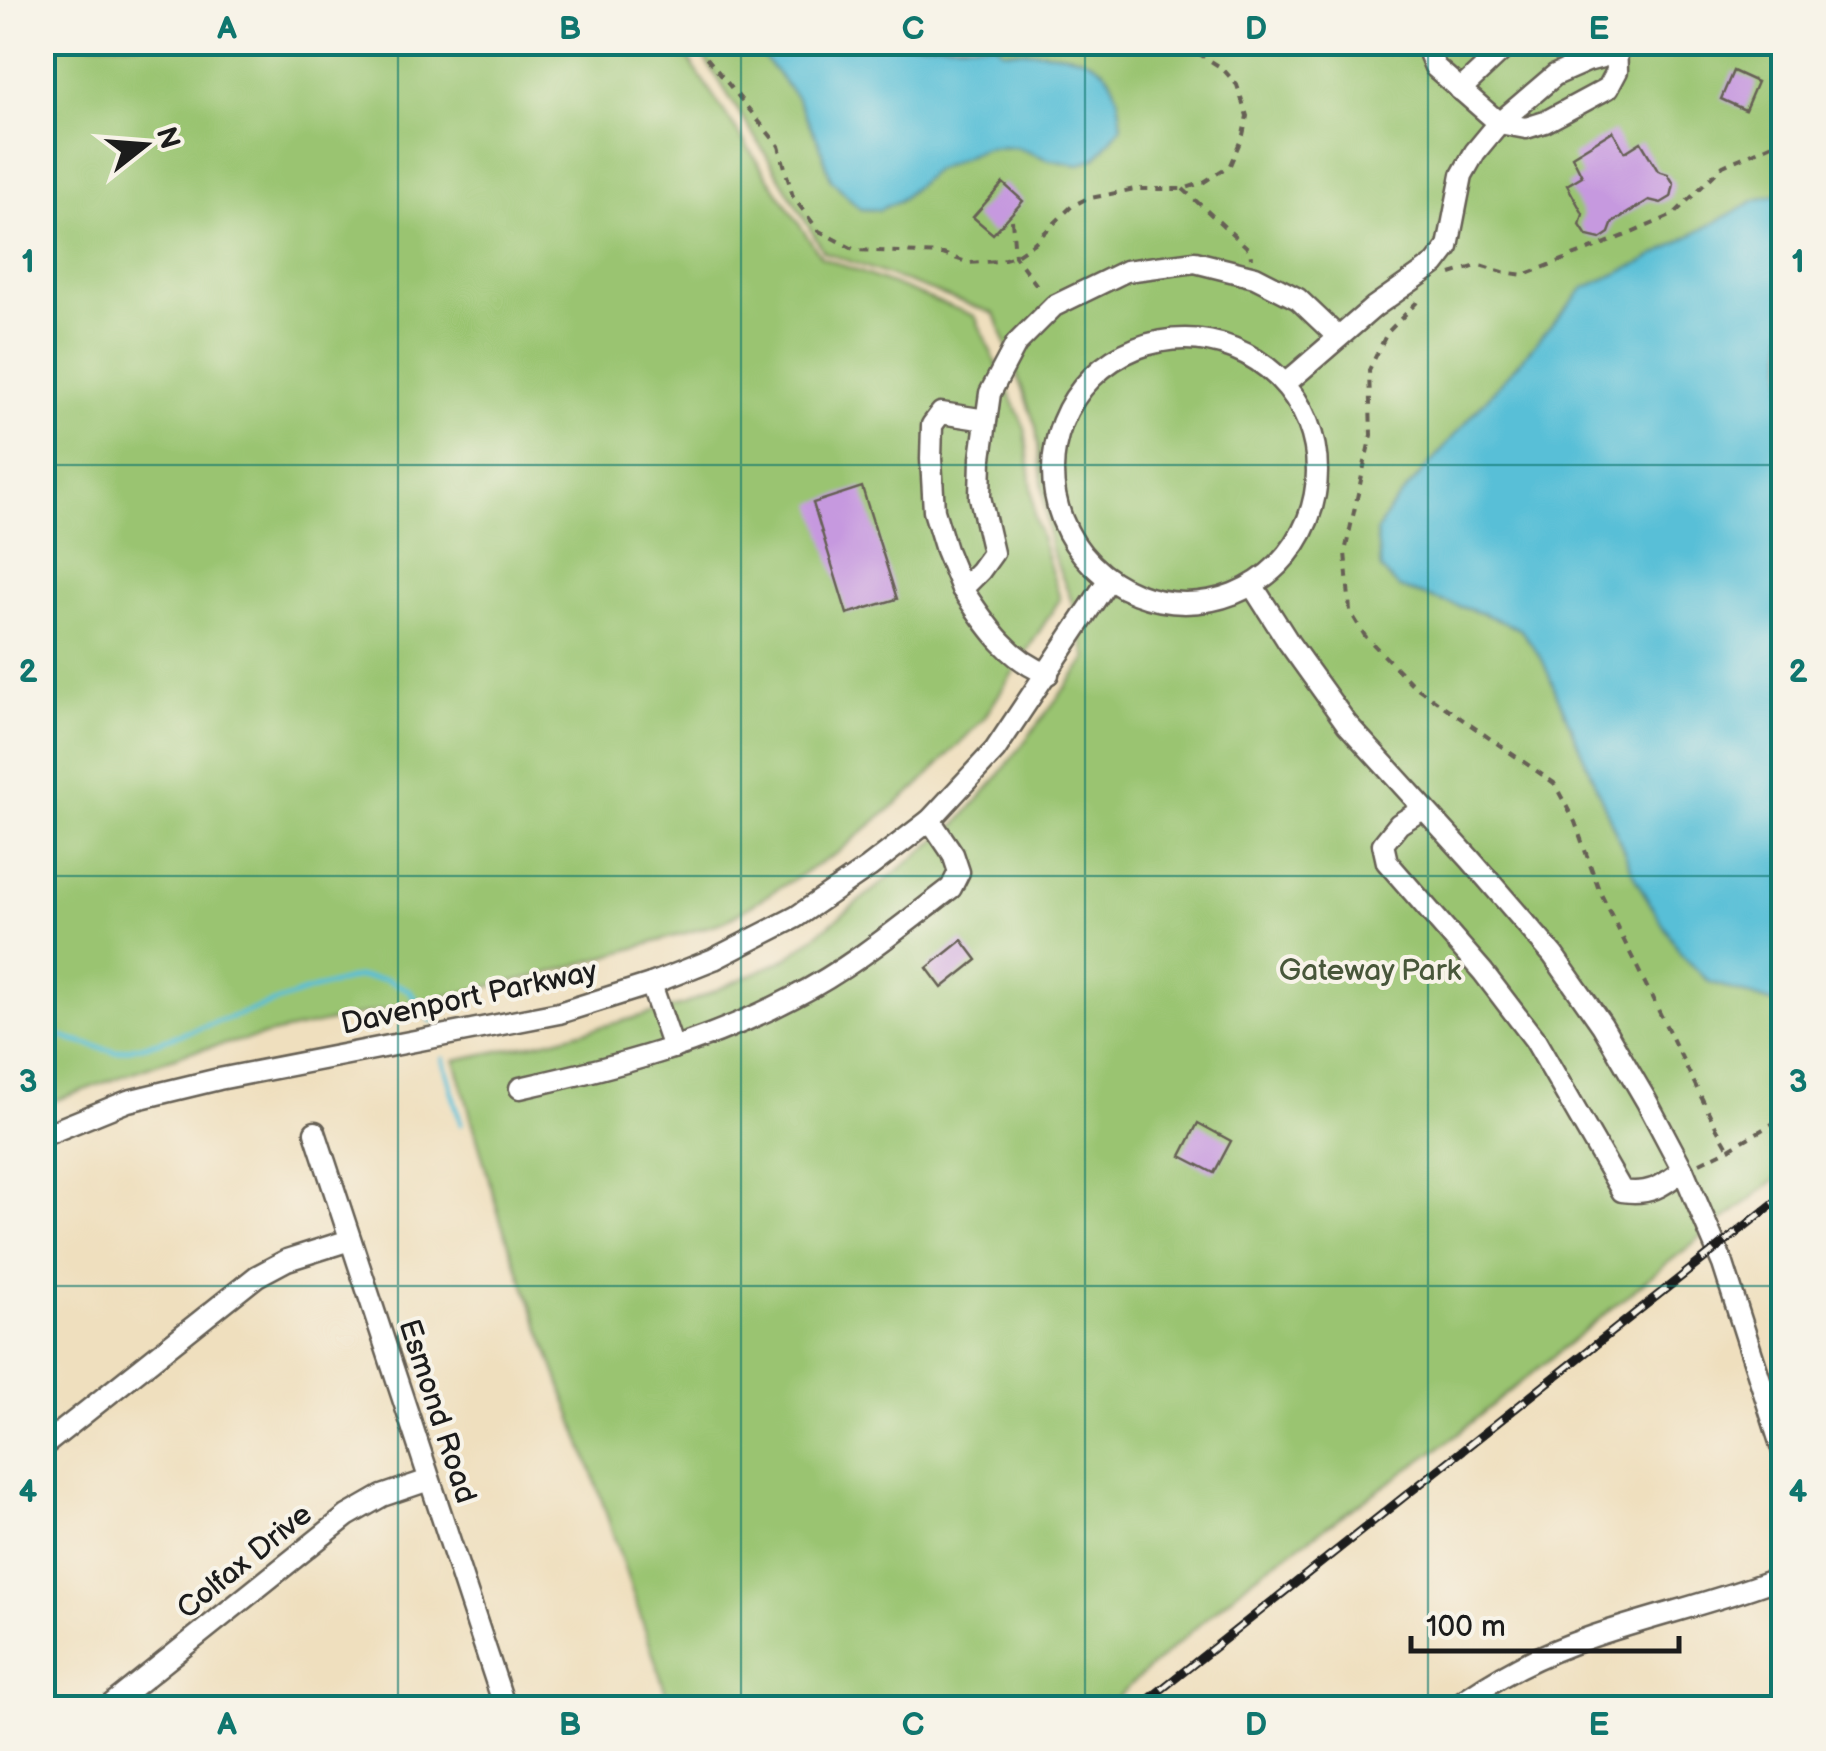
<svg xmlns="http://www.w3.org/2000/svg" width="1826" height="1751" font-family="'Balsamiq Sans',sans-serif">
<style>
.green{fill:#9ac471;stroke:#5b7046;stroke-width:2.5}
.water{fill:#59bfd7;stroke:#3a6e7a;stroke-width:2.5}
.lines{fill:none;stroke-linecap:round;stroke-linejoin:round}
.stream{stroke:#59bfd7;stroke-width:5}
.building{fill:#c699df}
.minor-casing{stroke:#666055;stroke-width:25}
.path{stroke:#666055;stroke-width:4;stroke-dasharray:8 8;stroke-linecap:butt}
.minor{stroke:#fff;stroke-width:20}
.rail-casing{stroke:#1c1c1c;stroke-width:9}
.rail{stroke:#f7f3e8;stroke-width:5;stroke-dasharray:15;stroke-linecap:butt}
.grid{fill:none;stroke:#0f766e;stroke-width:2.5;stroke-opacity:0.55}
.labels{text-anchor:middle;stroke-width:8;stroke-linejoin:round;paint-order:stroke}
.park-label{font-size:30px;fill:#48573a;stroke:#f7f3e8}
.street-label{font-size:30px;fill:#1c1c1c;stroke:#f7f3e8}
.neatline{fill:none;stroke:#0f766e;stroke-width:4}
.grid-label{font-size:32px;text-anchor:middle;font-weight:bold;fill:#0f766e}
</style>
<rect width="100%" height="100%" fill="#f7f3e8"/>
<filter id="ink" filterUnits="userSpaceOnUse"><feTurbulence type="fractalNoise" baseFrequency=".01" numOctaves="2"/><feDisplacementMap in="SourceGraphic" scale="20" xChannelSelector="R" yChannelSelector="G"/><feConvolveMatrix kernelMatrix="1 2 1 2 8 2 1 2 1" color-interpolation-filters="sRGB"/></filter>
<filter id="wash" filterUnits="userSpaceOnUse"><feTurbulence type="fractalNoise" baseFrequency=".0048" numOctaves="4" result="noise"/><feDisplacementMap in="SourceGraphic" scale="40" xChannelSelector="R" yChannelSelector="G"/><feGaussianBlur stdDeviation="2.25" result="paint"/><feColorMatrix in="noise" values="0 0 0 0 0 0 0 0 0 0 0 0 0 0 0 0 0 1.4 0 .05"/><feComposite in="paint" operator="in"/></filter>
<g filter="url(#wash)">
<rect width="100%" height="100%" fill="#efdfbe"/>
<g class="green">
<polygon points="43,43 678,43 821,257 975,316 1025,428 1035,518 1060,599 984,718 918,786 837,853 723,922 543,975 189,1052 43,1105"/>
<polygon points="695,43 1783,43 1783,1174 1665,1265 1446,1443 1251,1579 1104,1708 671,1708 594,1477 501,1222 455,1060 551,1040 683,1005 786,959 957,824 997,778 1087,659 1072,602 1050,547 1036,427 995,314 824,252 763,150"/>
</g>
<g class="water">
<path d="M995 43 1002 50C1032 52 1088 48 1107 74 1118 88 1120 109 1122 126L1096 158 1078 165 1047 159 1016 147 985 148 934 170 899 201 879 210 860 209 831 179 819 143 796 97 752 43Z"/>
<polygon points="1783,193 1784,193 1783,1006 1709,982 1681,954 1636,880 1542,659 1520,629 1484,614 1399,588 1381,569 1376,533 1389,510 1584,288 1639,264 1756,200"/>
</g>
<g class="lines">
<g class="stream">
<polyline points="42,1029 71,1040 116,1052 158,1042 317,988 357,977 386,979 409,990 432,1021"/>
<polyline points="443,1059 461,1124"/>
</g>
</g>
<g id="blocks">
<g class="building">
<polygon points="1733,71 1757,82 1745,110 1721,99"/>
<polygon points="1613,131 1625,152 1641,142 1658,171 1668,174 1674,184 1671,197 1661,203 1649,200 1613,222 1609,233 1600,239 1587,236 1580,225 1583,214 1567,185 1582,176 1572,156"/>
<polygon points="1003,183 1023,201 993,234 973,217"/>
<polygon points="862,487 897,599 847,614 813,503"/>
<polygon points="962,940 977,960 942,988 927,968"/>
<polygon points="1198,1123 1231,1141 1214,1173 1181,1156"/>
</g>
</g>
</g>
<g filter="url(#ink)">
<use href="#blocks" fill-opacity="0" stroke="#666055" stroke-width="2.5"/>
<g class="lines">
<defs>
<g id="minor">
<polyline points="1440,42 1430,55 1435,67 1499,123 1526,128 1545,122 1608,88 1617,71 1616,42"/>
<polyline points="1460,90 1511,42"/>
<circle cx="1185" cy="471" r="132"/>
<polyline points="1285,384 1374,307 1435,264 1448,247 1462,175 1475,152 1499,123 1555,75 1587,61 1617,53"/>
<polyline points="1252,585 1289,643 1347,724 1470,859 1553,955 1602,1025 1647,1102 1683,1170 1723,1264 1784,1455"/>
<polyline points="962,589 946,550 934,511 931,459 932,425 941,413 986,420"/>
<path d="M1048 674C1007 659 985 623 962 589L980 571 993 553 980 497 981 458 990 393 1016 344 1054 306 1126 271 1195 262 1255 277 1298 299 1337 336"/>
<path d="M1423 809 1399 824 1383 844 1387 862 1483 972 1535 1040 1622 1191C1649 1195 1662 1187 1683 1170"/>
<polyline points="651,984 673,1048"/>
<path d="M520 1088C614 1067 708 1043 794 997 851 968 900 927 951 888L959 872 953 854 930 820"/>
<polyline points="315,1132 505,1708"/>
<polyline points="42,1136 128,1101 219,1079 559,1013 651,984 714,959 796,917 869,867 930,820 995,750 1109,579"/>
<polyline points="42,1447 257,1276 287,1260 350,1240"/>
<polyline points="107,1708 347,1516 382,1496 429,1480"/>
<path d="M1453 1708C1474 1693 1496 1679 1519 1667 1601 1625 1698 1610 1784 1576"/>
</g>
</defs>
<use href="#minor" class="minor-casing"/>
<g class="path">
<polyline points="703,42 707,58 779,146 793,197 819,231 855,250 943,254 969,263 998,261 1015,256 1034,243 1072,206 1086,199 1135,189 1183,189 1204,182 1230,165 1243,135 1247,116 1237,85 1222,68 1180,42"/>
<polyline points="1183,189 1250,250 1251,258"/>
<polyline points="1012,220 1015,256 1041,291"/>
<polyline points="1451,274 1480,265 1503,272 1524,275 1629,234 1673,215 1723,166 1784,139"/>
<polyline points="1417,302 1387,333 1369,370 1371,435 1345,552 1350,611 1365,636 1413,685 1554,783 1575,822 1599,890 1715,1125 1729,1149"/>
<polyline points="1700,1163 1729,1149 1784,1117"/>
</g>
<use href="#minor" class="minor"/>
<defs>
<polyline id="rail" points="1138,1708 1784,1195"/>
</defs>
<use href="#rail" class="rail-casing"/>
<use href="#rail" class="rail"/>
</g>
</g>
<path class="grid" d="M398 42V1708M741 42V1708M1085 42V1708M1428 42V1708M42 465H1784M42 876H1784M42 1286H1784"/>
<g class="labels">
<g class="park-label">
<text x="1370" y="980">Gateway Park</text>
</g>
<g class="street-label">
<text transform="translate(469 997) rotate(-12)" y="10">Davenport Parkway</text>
<text transform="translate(438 1411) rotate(72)" y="10">Esmond Road</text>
<text transform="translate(244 1561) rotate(-39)" y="10">Colfax Drive</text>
</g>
</g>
<rect width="1826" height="1751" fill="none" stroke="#f7f3e8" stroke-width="110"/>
<g transform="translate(145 145) rotate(73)" stroke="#f7f3e8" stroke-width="8" paint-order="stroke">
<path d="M0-8L18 38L0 25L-18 38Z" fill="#1c1c1c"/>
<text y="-15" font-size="28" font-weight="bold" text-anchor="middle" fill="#1c1c1c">N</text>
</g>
<path d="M1411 1636v15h268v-15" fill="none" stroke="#1c1c1c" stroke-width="5"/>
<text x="1426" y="1636" font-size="30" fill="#1c1c1c" stroke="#f7f3e8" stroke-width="8" paint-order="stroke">100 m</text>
<rect x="55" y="55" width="1716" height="1641" class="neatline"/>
<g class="grid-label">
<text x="227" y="39">A</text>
<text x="570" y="39">B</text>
<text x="913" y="39">C</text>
<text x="1256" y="39">D</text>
<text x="1599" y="39">E</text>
<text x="28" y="272">1</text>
<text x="1798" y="272">1</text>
<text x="28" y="682">2</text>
<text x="1798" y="682">2</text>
<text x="28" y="1092">3</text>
<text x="1798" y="1092">3</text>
<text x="28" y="1502">4</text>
<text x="1798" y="1502">4</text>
<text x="227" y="1735">A</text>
<text x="570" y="1735">B</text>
<text x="913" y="1735">C</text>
<text x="1256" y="1735">D</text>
<text x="1599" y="1735">E</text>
</g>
</svg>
